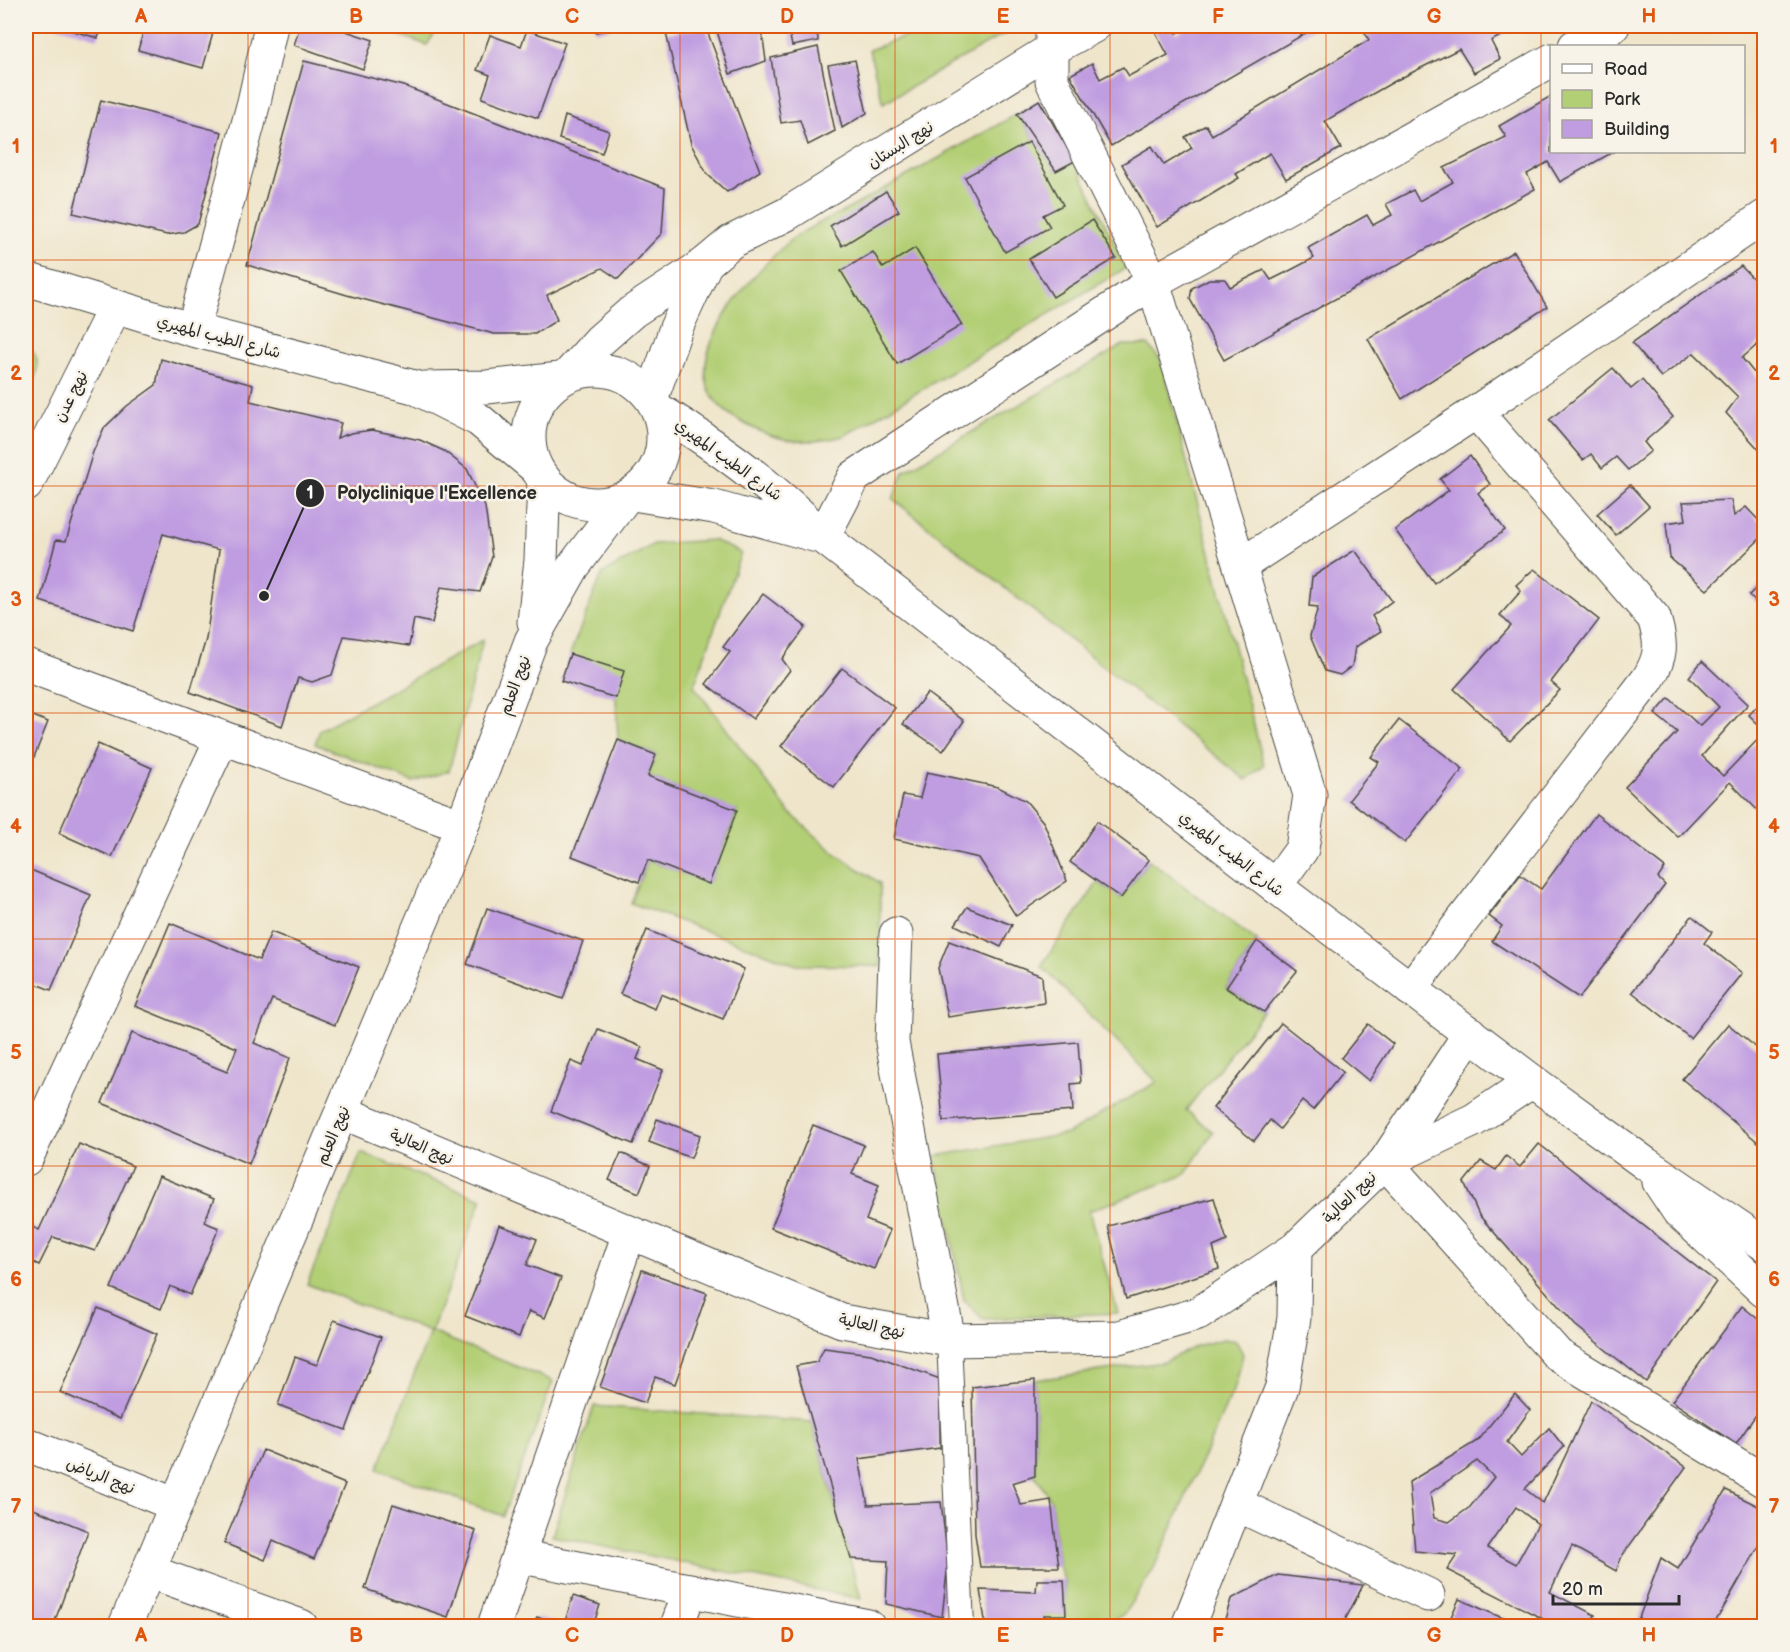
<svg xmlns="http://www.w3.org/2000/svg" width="1790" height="1652" font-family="'Balsamiq Sans','Playpen Sans Arabic',sans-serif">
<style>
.green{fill:#b2cf75;stroke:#6e7d50;stroke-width:1.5}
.building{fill:#c09ce1;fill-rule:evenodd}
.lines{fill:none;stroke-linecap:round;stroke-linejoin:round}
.lane-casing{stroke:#484743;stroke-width:26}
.street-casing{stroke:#484743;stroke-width:35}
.secondary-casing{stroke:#484743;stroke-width:35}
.lane{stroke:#fff;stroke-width:24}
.street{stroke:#fff;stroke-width:33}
.secondary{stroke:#fff;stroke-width:33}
.grid{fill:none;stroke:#df570e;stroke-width:1.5;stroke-opacity:0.55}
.labels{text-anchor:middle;stroke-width:5;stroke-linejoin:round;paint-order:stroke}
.street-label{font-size:16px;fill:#2b2b2b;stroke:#f7f3e8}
.leader{fill:none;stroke:#2b2b2b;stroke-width:2}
.callout-dot{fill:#2b2b2b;stroke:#f7f3e8;stroke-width:2}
.mark-label{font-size:18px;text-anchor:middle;font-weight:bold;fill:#fff}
.callout-label{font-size:18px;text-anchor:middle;font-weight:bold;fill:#2b2b2b;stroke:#f7f3e8;stroke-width:5;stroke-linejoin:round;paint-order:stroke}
.neatline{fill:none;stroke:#df570e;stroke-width:2}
.grid-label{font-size:20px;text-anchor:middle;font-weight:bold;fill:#df570e}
</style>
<rect width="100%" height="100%" fill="#f7f3e8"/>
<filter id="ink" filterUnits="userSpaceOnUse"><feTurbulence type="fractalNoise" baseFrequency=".0167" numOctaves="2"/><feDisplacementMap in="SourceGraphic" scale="12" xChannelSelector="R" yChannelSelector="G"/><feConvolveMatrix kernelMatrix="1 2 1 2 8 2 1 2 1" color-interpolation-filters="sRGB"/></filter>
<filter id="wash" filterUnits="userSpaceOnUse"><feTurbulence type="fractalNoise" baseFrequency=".008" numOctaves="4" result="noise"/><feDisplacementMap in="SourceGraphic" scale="24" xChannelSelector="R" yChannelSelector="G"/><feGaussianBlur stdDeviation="1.35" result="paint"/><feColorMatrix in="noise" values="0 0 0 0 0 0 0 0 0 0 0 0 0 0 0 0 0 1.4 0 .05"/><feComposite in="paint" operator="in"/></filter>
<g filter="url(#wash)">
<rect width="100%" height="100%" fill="#efe5ca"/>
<g class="green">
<polygon points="373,26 445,26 436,31 427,45"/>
<polygon points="934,26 1018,26 883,103 869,50"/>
<path d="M1017 114 1056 171 1075 161 1126 268 844 436C801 447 770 441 732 416 663 371 747 280 786 244 802 229 834 217 854 206 908 175 962 145 1017 114Z"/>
<polygon points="1123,345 1148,345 1161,360 1264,765 1246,780 893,499 904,471"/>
<path d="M26 346C47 358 33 384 26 400Z"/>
<polygon points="713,540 741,553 694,686 789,812 836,854 880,883 880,966 797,965 631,903 648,860 709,883 737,811 648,776 656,755 618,740 616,698 570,654 602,574 654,544"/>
<polygon points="483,640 449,771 413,782 315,744 320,730"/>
<polygon points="1149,860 1257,941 1226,988 1264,1012 1186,1110 1213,1132 1185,1175 1089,1211 1118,1313 983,1319 964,1300 935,1156 1067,1134 1157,1082 1041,966 1098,882 1121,898"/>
<polygon points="361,1153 482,1199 431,1332 553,1381 503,1516 378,1469 430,1332 307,1284"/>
<polygon points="1223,1339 1236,1341 1243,1354 1236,1384 1153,1570 1124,1614 1103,1626 1045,1626 1044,1615 1066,1615 1064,1580 1059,1567 1051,1500 1035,1476 1035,1380 1164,1362 1196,1346"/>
<polygon points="594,1406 812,1422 861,1599 552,1536"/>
</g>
<g id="blocks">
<g class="building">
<polygon points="55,26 102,26 98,38"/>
<polygon points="145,26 215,26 203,68 138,50"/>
<polygon points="300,26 331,26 373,40 363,69 294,45"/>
<polygon points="594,26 619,26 596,32"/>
<polygon points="735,26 817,26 818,41 792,46 788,27 762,31 766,61 730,74 717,31"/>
<polygon points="871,26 911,26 912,29 872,32"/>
<polygon points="1158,26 1172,26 1177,33 1191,26 1318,26 1111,146 1070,75 1092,63 1100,79 1123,67 1129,76 1168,55 1153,28"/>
<polygon points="1361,26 1445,26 1448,30 1457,26 1519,26 1491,41 1500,59 1474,73 1459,49 1395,81 1325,121 1341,148 1286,179 1270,153 1236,174 1239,178 1157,227 1122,164 1152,146 1164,165 1192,148 1185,137 1206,125 1212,135 1369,40"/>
<polygon points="706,28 760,171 727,192 707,174 691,144 666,33"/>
<polygon points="527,30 565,43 538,118 482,98 490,75 477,70 490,35 521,46"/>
<polygon points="818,47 835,131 808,145 800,120 781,123 771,58"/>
<polygon points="855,60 867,113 842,128 828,65"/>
<polygon points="304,61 404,86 665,188 662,233 618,279 602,268 547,295 557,320 535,334 494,334 347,295 247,265"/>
<polygon points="1551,96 1551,152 1613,152 1560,182 1548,162 1527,174 1535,189 1224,360 1190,299 1192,288 1209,279 1225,279 1230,287 1264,270 1271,280 1291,270 1314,258 1308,248 1367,215 1373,225 1392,215 1386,204 1413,190 1419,201 1453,182 1444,168 1506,137 1499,126"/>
<polygon points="101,100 222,132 198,224 184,232 167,235 73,213"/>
<polygon points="1039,100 1075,161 1056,171 1017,114"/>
<polygon points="565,116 609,131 602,153 559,139"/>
<polygon points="1029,142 1063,205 1043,215 1050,227 1005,252 965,177"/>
<polygon points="886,191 899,211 842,246 830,226"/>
<polygon points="1092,220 1116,258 1053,297 1029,259"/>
<polygon points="915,248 962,325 897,364 841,271 873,252 883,268"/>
<polygon points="1514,251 1547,307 1402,399 1368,339"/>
<polygon points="1741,266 1764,290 1764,339 1742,358 1764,385 1764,455 1726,413 1738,397 1694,353 1661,377 1632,343"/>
<polygon points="161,359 253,385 250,401 341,423 337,438 351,433 372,430 420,440 444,451 467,469 485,507 492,557 480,592 441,587 432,623 414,619 409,646 344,636 332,675 312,682 298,678 282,726 190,692 206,639 219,550 163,534 133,631 40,601 56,540 66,541 93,452 104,428 127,406 156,385"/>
<polygon points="1613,368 1631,389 1642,380 1673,417 1644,442 1651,451 1628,470 1616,457 1602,468 1591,454 1583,460 1549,420"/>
<polygon points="1470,456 1490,484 1478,493 1505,530 1434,583 1395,530 1449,490 1440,479"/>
<polygon points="1630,485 1649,506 1616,535 1597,514"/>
<polygon points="1731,500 1734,516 1746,507 1764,526 1764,535 1707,590 1670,558 1666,523 1686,520 1683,502"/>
<polygon points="1355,550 1392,601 1372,616 1381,631 1355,647 1352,666 1340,675 1325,671 1310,636 1318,607 1309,606 1312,577"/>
<polygon points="1534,569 1599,620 1551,682 1560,690 1510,741 1454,689 1511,626 1500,615 1521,591 1516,585"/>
<polygon points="1764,581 1764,611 1749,595"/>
<polygon points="763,594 806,627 782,659 790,670 753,719 706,684 730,652 723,647"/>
<polygon points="570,654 624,671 616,698 561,681"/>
<polygon points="1702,661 1748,704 1702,756 1723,776 1764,733 1764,771 1762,774 1764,777 1764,817 1730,782 1678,837 1625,787 1677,732 1655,714 1669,698 1700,726 1719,707 1689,677"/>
<polygon points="842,668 895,708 834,787 781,746"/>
<polygon points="927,693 964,721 943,751 903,724"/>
<polygon points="1764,699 1764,730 1749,715"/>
<polygon points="26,713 48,722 26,777"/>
<polygon points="1399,720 1463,769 1405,843 1349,800 1379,762 1371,757"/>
<polygon points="618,740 656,755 648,776 737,810 709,884 648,860 639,882 572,856"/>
<polygon points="98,744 152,768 112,857 59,833"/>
<polygon points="927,772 998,787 1026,801 1044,823 1067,881 1016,916 979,858 894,839 903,795 920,798"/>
<polygon points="1596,814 1665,868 1658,878 1665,885 1579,998 1492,941 1502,926 1489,916 1520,875 1541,889"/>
<polygon points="1097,821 1149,860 1121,898 1070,862"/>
<polygon points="26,868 91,895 51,990 26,980"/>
<polygon points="967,907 1012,925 1001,947 955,925"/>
<polygon points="487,908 583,941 563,999 467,964"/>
<polygon points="1692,916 1712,932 1704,943 1742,973 1690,1038 1632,992"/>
<polygon points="170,923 259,960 271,932 359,967 335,1025 272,999 254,1043 290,1058 249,1164 102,1103 132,1033 227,1072 237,1048 135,1006"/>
<polygon points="647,930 744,969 723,1019 661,994 655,1009 620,994"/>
<polygon points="949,941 1042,976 1044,1003 948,1017 938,968"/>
<polygon points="1257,941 1297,971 1264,1012 1226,988"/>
<polygon points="1281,1023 1343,1072 1313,1110 1302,1101 1280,1129 1270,1120 1254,1141 1213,1108"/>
<polygon points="1368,1024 1393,1044 1369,1081 1341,1058"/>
<polygon points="1728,1024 1764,1054 1764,1147 1682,1079"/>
<polygon points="598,1029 642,1047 637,1059 663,1070 633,1144 551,1111 571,1061 583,1066"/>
<polygon points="1078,1042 1081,1083 1071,1084 1073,1111 943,1121 937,1054"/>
<polygon points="657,1119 700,1135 691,1158 649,1142"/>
<polygon points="813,1125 864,1145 852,1174 879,1185 866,1220 890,1230 874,1269 771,1228"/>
<polygon points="79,1144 133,1166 95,1251 53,1237 39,1265 26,1259 26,1224 39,1230"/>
<polygon points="1539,1144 1716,1282 1646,1382 1575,1325 1479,1215 1464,1182 1481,1161 1496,1170 1506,1156 1520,1167"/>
<polygon points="621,1153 650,1166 639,1193 609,1180"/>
<polygon points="159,1176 214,1199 204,1222 219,1228 190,1295 170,1286 161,1309 111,1288"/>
<polygon points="1214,1198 1227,1241 1213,1247 1219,1269 1126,1299 1108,1226"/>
<polygon points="499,1225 537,1239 527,1265 561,1278 545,1318 529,1311 519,1337 465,1316"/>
<polygon points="642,1270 707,1293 675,1384 655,1377 645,1403 600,1387"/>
<polygon points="1742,1306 1764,1324 1764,1403 1736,1444 1672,1401"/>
<polygon points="98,1308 157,1334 120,1419 60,1392"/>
<polygon points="334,1320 381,1337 346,1430 278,1405 295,1357 317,1365"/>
<polygon points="824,1348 871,1354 940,1379 940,1448 859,1459 868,1505 941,1502 948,1563 942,1617 886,1604 888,1561 851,1559 796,1366 817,1362"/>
<polygon points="1035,1380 1035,1476 1012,1483 1021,1505 1051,1500 1059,1567 980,1567 975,1534 972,1387"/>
<path d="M1515 1394 1530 1410 1507 1442 1521 1457 1549 1428 1564 1447 1525 1489 1543 1503 1591 1401 1686 1467 1622 1556 1616 1571 1572 1546 1550 1592 1595 1615 1590 1626H1557L1447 1570 1457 1555 1415 1551 1409 1482 1477 1441ZM1477 1461 1494 1477 1470 1507 1449 1522 1434 1518 1430 1493ZM1516 1507 1538 1524 1516 1564 1487 1548Z"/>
<polygon points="263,1450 345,1484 314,1559 273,1541 265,1560 224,1543"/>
<polygon points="1726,1490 1764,1509 1764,1537 1713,1626 1636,1626 1661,1558 1678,1569"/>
<polygon points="393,1504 476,1531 448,1617 365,1589"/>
<polygon points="26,1506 88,1531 53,1626 26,1626"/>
<polygon points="1278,1575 1363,1585 1342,1626 1242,1626 1225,1619 1231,1599"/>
<polygon points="1037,1580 1064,1580 1066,1615 1044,1615 1045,1626 989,1626 985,1620 980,1590 1036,1592"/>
<polygon points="573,1596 600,1605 593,1626 534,1626 537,1617 564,1625"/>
<polygon points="1459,1599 1521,1626 1447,1626"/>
</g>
</g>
</g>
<g filter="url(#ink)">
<use href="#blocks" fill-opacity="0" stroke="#484743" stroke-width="1.5"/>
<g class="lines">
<defs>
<polyline id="lane" points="949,1340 962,1626"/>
<g id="street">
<polyline points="1052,26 1052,81 1153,282 1310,795 1302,849 1275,886"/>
<polyline points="1575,46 1613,26"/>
<polyline points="193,330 254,102 271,26"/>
<polyline points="569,374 599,341 632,312 706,263 731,242 787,214 1052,49 1094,26"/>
<polyline points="652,397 676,328 706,263"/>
<polyline points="26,485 115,307"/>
<polyline points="823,537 854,477 1153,282 1552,60"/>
<polyline points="1241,565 1476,412 1764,217"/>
<polyline points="26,665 462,826"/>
<polyline points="896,934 892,1042 949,1340"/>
<path d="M1410 989 1648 679C1662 656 1662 644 1654 618L1476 412"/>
<polyline points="342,1112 842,1321 949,1340 1119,1337 1198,1314 1295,1249 1385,1162 1470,1033"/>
<polyline points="26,1159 222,738"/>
<polyline points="1385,1162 1558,1355 1764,1481"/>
<polyline points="1385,1162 1474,1120 1532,1081"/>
<polyline points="26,1444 176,1505"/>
<polyline points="1236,1504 1428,1595"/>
<polyline points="518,1556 868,1626"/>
<polyline points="148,1571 301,1626"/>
<polyline points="494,1626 629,1233"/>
<polyline points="677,1626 690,1590"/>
<polyline points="1188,1626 1282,1387 1294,1318 1295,1249"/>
</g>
<g id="secondary">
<polyline points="26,279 193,330 414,387 479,420 536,468"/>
<circle cx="596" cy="437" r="67"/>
<polyline points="425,388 487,387 560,379"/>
<path d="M659 410C719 447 774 487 823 537L1275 886 1532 1081 1646 1164 1764 1244"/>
<polyline points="633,494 714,507 821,537"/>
<polyline points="534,622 541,560 544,479"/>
<polyline points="1659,1182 1679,1212 1764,1291"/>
<polyline points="125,1626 462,826 531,641 573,567 625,498"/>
</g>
</defs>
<use href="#lane" class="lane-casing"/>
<use href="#street" class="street-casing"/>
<use href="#secondary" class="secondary-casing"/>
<use href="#lane" class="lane"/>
<use href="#street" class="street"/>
<use href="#secondary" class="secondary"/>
</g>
</g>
<path class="grid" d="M248 26V1626M464 26V1626M680 26V1626M895 26V1626M1110 26V1626M1326 26V1626M1541 26V1626M26 260H1764M26 486H1764M26 713H1764M26 939H1764M26 1166H1764M26 1392H1764"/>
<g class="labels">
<g class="street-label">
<text transform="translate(900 144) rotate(-32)" y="6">نهج البستان</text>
<text transform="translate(219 336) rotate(15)" y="6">شارع الطيب المهيري</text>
<text transform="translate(70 396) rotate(-63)" y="6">نهج عدن</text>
<text transform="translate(729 459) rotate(36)" y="6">شارع الطيب المهيري</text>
<text transform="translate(514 685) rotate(-70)" y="6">نهج العلم</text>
<text transform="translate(1232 853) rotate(38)" y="6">شارع الطيب المهيري</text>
<text transform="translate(332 1135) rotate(-67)" y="6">نهج العلم</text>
<text transform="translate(422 1146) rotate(23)" y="6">نهج العالية</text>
<text transform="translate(1349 1197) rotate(-44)" y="6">نهج العالية</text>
<text transform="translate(872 1325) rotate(12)" y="6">نهج العالية</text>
<text transform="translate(101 1475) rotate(22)" y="6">نهج الرياض</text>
</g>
</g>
<path class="leader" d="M264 596L310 493"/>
<g class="callout-dot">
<circle cx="264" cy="596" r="6"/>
<circle cx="310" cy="493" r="15"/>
</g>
<g class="mark-label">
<text x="310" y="499">1</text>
</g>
<g class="callout-label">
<text x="437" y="499">Polyclinique l'Excellence</text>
</g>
<rect width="1790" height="1652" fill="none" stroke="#f7f3e8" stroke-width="66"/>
<rect x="1550" y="45" width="195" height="108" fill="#f7f3e8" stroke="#a5a39c" stroke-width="1.5"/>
<rect x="1562" y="64" width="30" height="9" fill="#ffffff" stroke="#a5a39c" stroke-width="1.5"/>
<text x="1604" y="75" font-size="18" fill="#2b2b2b">Road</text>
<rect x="1562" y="90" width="30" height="18" fill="#b2cf75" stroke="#a5a39c" stroke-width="1.5"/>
<text x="1604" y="105" font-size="18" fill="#2b2b2b">Park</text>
<rect x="1562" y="120" width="30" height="18" fill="#c09ce1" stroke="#a5a39c" stroke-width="1.5"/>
<text x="1604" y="135" font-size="18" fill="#2b2b2b">Building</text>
<path d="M1553 1595v9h126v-9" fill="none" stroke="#2b2b2b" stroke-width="3"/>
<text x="1562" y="1595" font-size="18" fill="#2b2b2b" stroke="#f7f3e8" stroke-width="4.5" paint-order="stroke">20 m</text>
<rect x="33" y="33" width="1724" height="1586" class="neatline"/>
<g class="grid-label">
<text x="141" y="23">A</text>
<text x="356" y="23">B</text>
<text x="572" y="23">C</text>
<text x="787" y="23">D</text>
<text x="1003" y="23">E</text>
<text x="1218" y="23">F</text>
<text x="1434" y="23">G</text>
<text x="1649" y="23">H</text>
<text x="16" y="153">1</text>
<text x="1774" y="153">1</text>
<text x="16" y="380">2</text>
<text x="1774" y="380">2</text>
<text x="16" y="606">3</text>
<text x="1774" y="606">3</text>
<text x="16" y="833">4</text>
<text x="1774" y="833">4</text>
<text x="16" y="1059">5</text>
<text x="1774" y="1059">5</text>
<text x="16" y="1286">6</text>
<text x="1774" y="1286">6</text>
<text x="16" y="1513">7</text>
<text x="1774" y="1513">7</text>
<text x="141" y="1642">A</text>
<text x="356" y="1642">B</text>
<text x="572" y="1642">C</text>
<text x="787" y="1642">D</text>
<text x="1003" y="1642">E</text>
<text x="1218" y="1642">F</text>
<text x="1434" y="1642">G</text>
<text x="1649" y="1642">H</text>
</g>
</svg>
